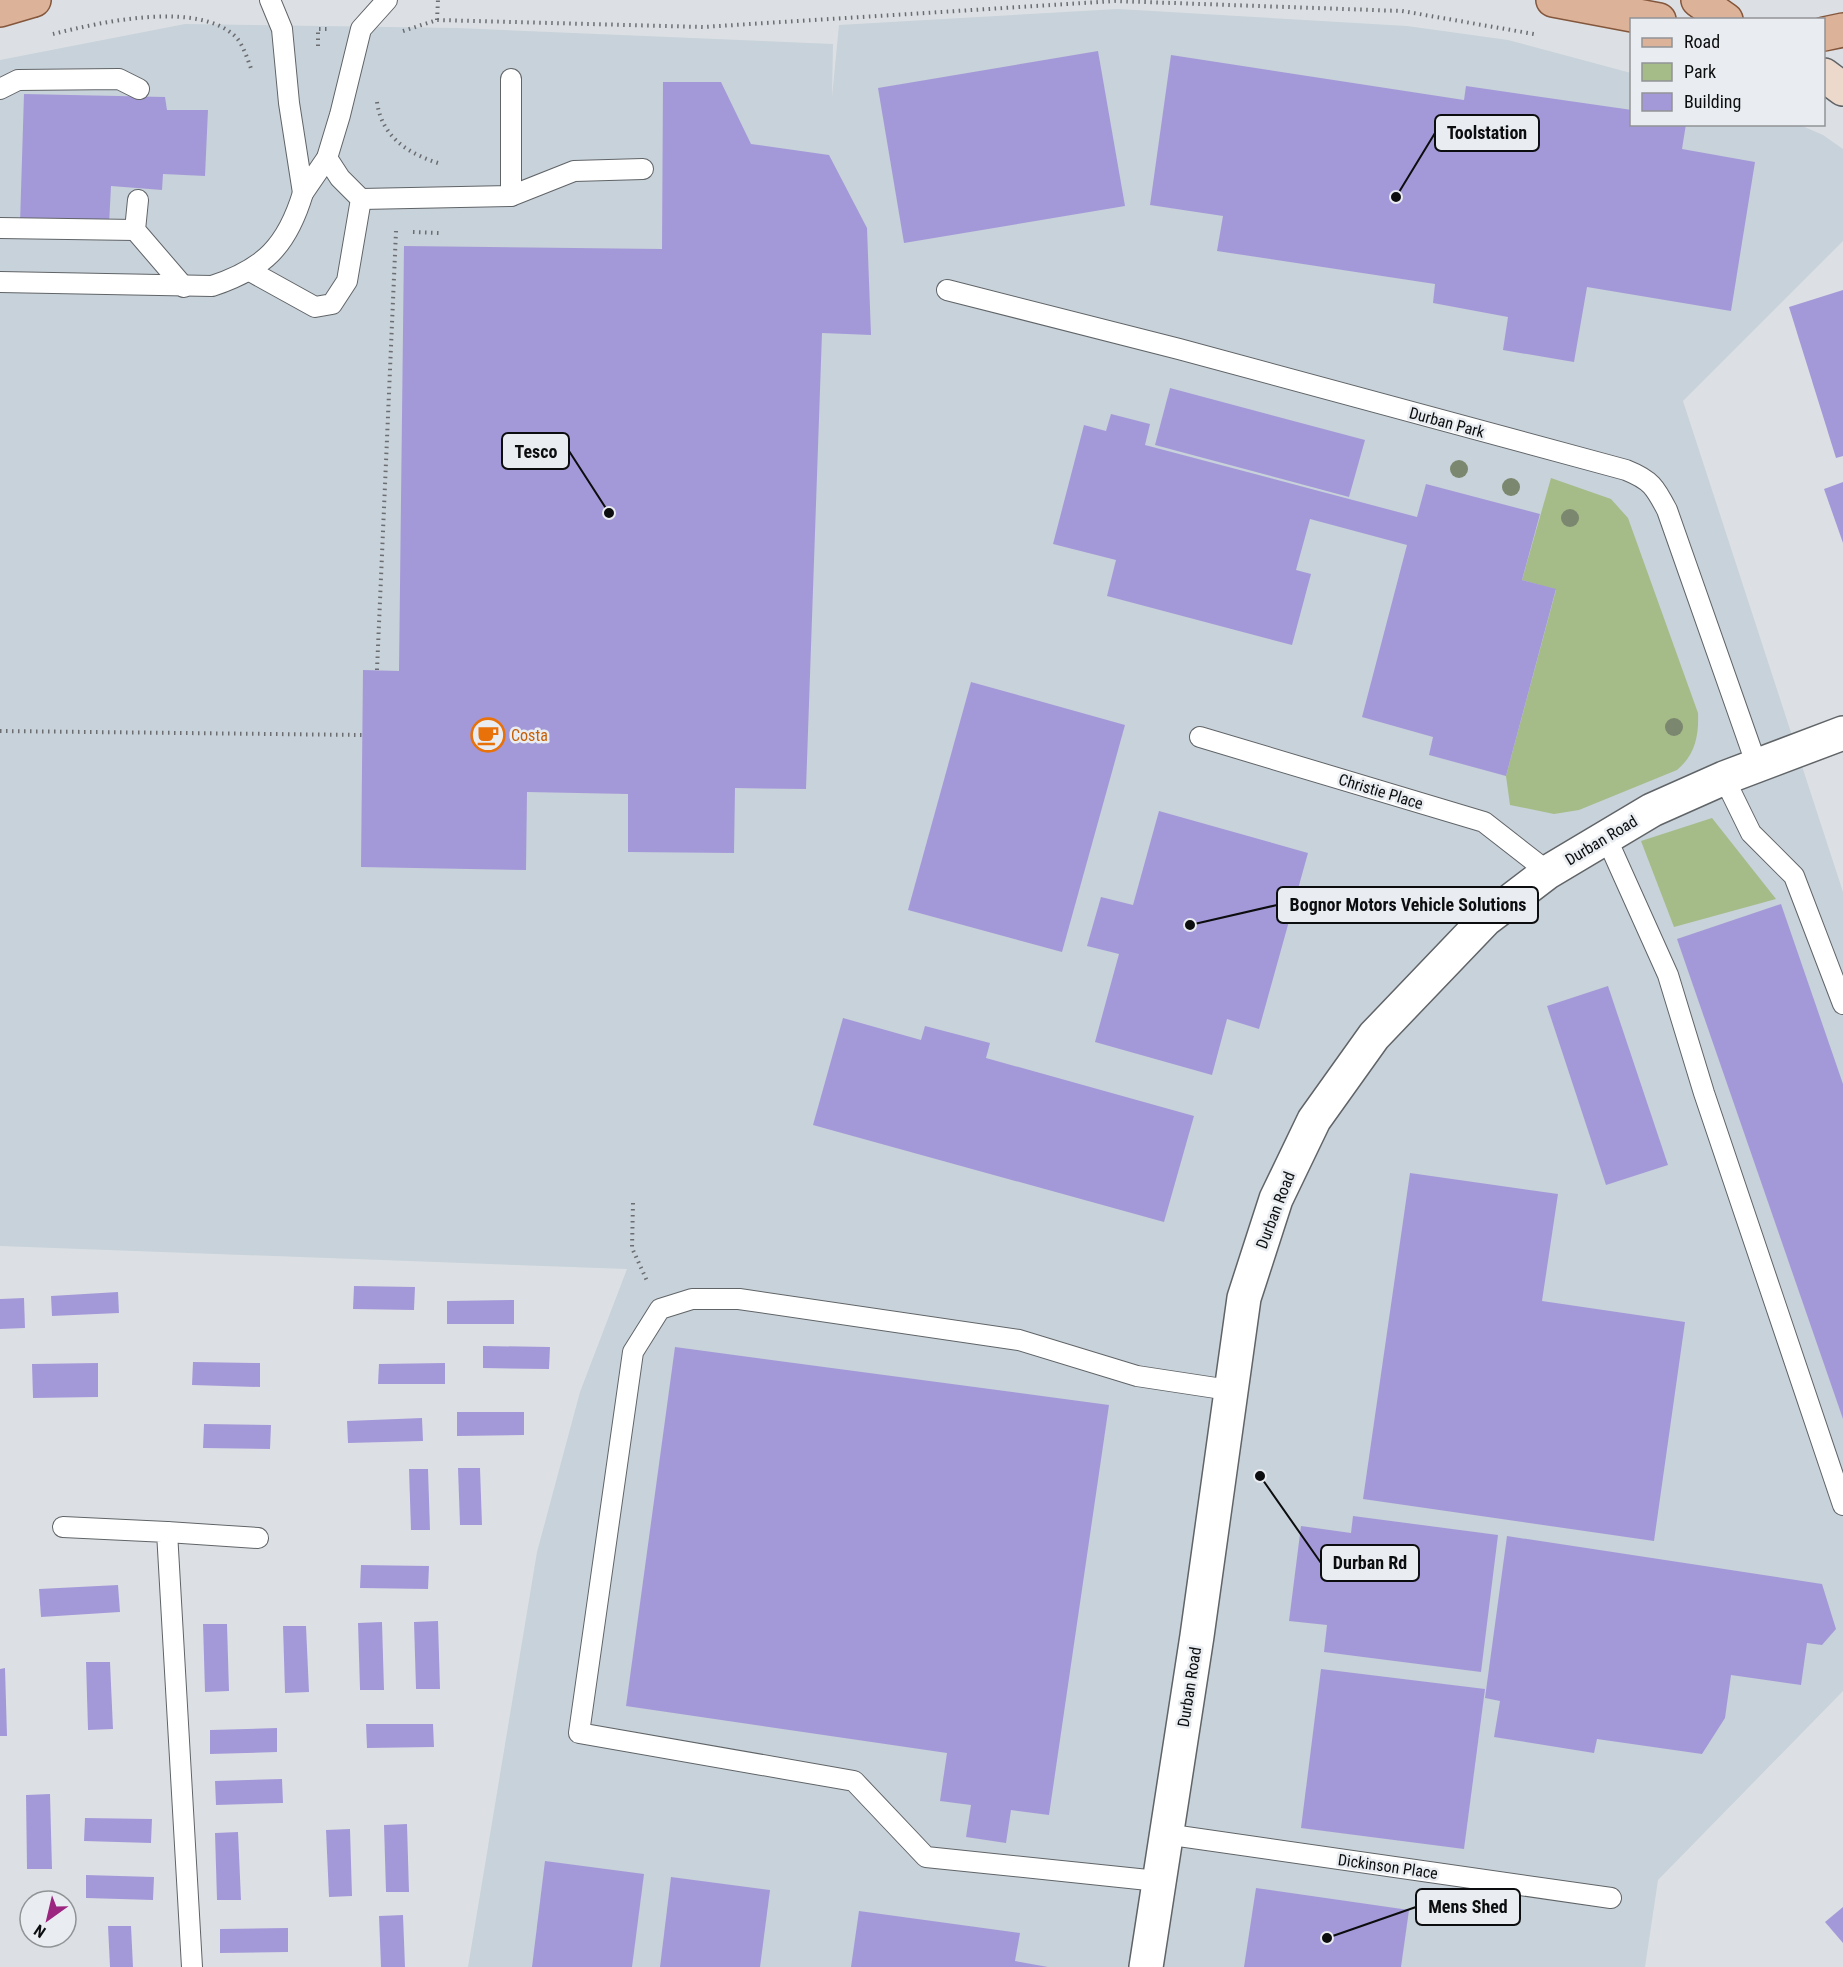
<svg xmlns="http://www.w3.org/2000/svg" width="1843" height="1967" font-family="'Roboto Condensed',sans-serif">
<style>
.built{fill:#c8d2da}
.green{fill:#a5bc89}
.building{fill:#a499d8}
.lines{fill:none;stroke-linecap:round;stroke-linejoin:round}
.lane-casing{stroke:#606467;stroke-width:22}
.street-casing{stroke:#606467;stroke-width:36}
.secondary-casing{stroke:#606467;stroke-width:36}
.primary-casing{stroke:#84573c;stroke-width:36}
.path{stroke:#6b6d70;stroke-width:4;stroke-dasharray:1.5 4.5;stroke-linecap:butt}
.lane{stroke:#fff;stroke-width:20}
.street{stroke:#fff;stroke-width:33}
.secondary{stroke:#edd9cc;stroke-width:33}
.primary{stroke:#dcb299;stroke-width:33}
.tree{fill:#7c876f}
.labels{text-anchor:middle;stroke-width:5;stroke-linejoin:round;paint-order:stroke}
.street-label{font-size:16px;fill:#0c0d0e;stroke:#e9edf1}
.food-label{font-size:16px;fill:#c56008;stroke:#e9edf1;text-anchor:start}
.leader{fill:none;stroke:#0c0d0e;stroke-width:2}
.callout-dot{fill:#0c0d0e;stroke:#e9edf1;stroke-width:2}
.callout{fill:#e9edf1;stroke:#0c0d0e;stroke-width:2}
.callout-label{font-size:18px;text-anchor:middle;font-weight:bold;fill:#0c0d0e}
</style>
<rect width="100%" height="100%" fill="#dce0e4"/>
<polygon class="built" points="1118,9 1407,26 1508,40 1631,73 1632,124 1800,125 1823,135 1843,149 1843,241 1683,401 1843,892 1843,1691 1658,1880 1645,1967 468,1967 537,1552 580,1392 627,1269 0,1246 0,60 185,24 457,28 833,44 832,97 839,25"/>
<g class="green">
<path d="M1551 478 1611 499 1628 518 1698 713C1699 736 1695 755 1677 770L1579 810 1554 814 1510 805 1506 776 1556 590 1522 580Z"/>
<polygon points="1712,818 1776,899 1674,927 1641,841"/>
</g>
<g class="building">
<polygon points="1098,51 1125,206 904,243 878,88"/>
<polygon points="1171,55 1464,100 1466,86 1632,110 1632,124 1686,124 1682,149 1755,162 1731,311 1587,287 1574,362 1503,350 1508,317 1433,303 1435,284 1217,251 1223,216 1150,205"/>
<polygon points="663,82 721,82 751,144 829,155 867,228 871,335 822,333 806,789 735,788 734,853 628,852 628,794 527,792 526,870 361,867 363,670 399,671 404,246 662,249"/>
<polygon points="24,94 165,97 167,110 208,110 205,176 163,174 162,190 111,186 109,225 20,224"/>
<polygon points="1843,290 1843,456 1836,458 1789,307"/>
<polygon points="1170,388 1365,440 1349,497 1155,445"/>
<polygon points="1111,414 1150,424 1145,445 1417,517 1426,484 1540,514 1522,580 1556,589 1506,776 1429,755 1433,737 1362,717 1407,545 1310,519 1296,570 1311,574 1292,645 1107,596 1116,560 1053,544 1084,425 1106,431"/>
<polygon points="1843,482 1843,543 1824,489"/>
<polygon points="971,682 1125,725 1062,952 908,910"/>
<polygon points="1159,811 1308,853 1259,1029 1227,1019 1212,1075 1095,1042 1119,954 1087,946 1101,897 1133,905"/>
<polygon points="1781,904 1843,1084 1843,1419 1677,939"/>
<polygon points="1608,986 1668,1165 1606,1185 1547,1006"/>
<polygon points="843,1018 921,1040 925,1026 990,1043 986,1058 1194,1116 1164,1222 813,1125"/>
<polygon points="1410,1173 1558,1194 1542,1301 1685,1322 1654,1541 1363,1499"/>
<polygon points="354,1286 415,1287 414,1310 353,1309"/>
<polygon points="118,1292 119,1313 52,1316 51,1296"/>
<polygon points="24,1298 25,1328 0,1329 0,1299"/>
<polygon points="514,1300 514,1324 447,1324 447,1301"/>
<polygon points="483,1346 550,1347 549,1369 483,1368"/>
<polygon points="675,1347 1109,1405 1049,1815 1011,1810 1006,1843 966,1837 971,1805 940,1801 947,1753 626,1706"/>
<polygon points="193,1362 260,1363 260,1387 192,1385"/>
<polygon points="98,1363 98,1397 33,1398 32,1364"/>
<polygon points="445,1363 445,1384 378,1384 379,1364"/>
<polygon points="457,1412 524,1412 524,1435 457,1436"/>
<polygon points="422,1418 423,1441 348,1443 347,1421"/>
<polygon points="204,1424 271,1425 270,1449 203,1448"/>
<polygon points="458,1468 480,1468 482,1525 460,1525"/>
<polygon points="409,1469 428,1469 430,1530 411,1530"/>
<polygon points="1353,1516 1498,1535 1481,1672 1324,1652 1327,1625 1289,1621 1301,1526 1351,1533"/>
<polygon points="1507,1536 1822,1584 1836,1629 1822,1645 1807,1643 1801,1685 1731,1675 1725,1718 1702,1754 1597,1739 1594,1753 1494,1737 1500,1701 1485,1698"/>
<polygon points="361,1565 429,1566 428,1589 360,1588"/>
<polygon points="118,1585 120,1612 41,1617 39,1589"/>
<polygon points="438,1621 440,1689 416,1689 414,1622"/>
<polygon points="382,1622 384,1690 360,1690 358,1623"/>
<polygon points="203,1624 227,1624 229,1691 205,1692"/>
<polygon points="283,1626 306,1626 309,1692 285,1693"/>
<polygon points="86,1662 110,1662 113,1729 88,1730"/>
<polygon points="5,1668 7,1736 0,1736 0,1669"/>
<polygon points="1321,1669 1485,1689 1464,1849 1301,1828"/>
<polygon points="366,1724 433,1724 434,1747 367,1748"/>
<polygon points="277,1728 277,1752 210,1754 210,1730"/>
<polygon points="282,1779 283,1803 216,1805 215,1781"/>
<polygon points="50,1794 52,1869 27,1869 26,1795"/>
<polygon points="85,1818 152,1819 151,1843 84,1841"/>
<polygon points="407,1824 409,1892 386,1892 384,1825"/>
<polygon points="350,1829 352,1896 329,1897 326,1830"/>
<polygon points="238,1832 241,1900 217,1900 215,1833"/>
<polygon points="545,1861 644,1874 632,1967 532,1967"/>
<polygon points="86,1875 154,1877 153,1900 86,1898"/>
<polygon points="671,1877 770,1890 760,1967 660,1967"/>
<polygon points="1256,1888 1409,1910 1401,1967 1244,1967"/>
<polygon points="1843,1907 1843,1943 1825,1922"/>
<polygon points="859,1911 1020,1933 1015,1961 1048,1967 851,1967"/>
<polygon points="403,1915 405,1967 381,1967 379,1916"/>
<polygon points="108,1926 131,1926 133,1967 110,1967"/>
<polygon points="288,1928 288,1952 220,1953 220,1929"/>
</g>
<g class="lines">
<defs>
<g id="lane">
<polyline points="270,0 282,29 289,103 303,193 327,158 340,115 361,29 387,0"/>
<polyline points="511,79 511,196"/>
<polyline points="0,89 18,80 119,79 139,89"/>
<polyline points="361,199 511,196 574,171 643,169"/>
<polyline points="138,200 135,230 184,287"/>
<polyline points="0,228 135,230"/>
<polyline points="250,271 315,307 332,304 347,281 361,199 340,178 327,158"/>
<path d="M0 282 212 286C264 269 287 246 303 193"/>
<path d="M947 290 1179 349 1626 470C1651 480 1655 487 1667 510L1757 766"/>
<polyline points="1200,737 1484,822 1548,872"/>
<polyline points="1724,778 1751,833 1794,876 1843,1004"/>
<polyline points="1606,837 1668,975 1704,1093 1843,1505"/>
<polyline points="63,1527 167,1532 192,1967"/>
<polyline points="167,1532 258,1538"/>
<polyline points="1165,1834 1611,1898"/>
<polyline points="1158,1881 926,1857 854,1781 579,1733 633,1352 660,1309 692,1299 739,1299 1019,1340 1137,1376 1229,1390"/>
</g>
<polyline id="street" points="1146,1967 1197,1636 1244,1298 1276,1199 1314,1120 1374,1036 1485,920 1548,872 1652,810 1724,778 1843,733"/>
<polyline id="secondary" points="1824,75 1843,89"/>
<g id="primary">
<polyline points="1553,0 1659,20"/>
<polyline points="1698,0 1726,20"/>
<polyline points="0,10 34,0"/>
<polyline points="1824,34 1843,30"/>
</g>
</defs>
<use href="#lane" class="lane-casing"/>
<use href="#street" class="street-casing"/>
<use href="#secondary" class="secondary-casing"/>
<use href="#primary" class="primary-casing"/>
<g class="path">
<polyline points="437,20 438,0"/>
<polyline points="403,31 437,20 703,27 1115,1 1402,11 1534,34"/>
<path d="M53 34C101 22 198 0 236 37 244 46 248 61 252 71"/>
<polyline points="318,46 318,29 330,29"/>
<path d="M377 102C382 138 409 154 441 164"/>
<polyline points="413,232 440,233"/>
<polyline points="377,670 396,231"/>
<polyline points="0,731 362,735"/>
<polyline points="633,1203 632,1248 648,1283"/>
</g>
<use href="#lane" class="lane"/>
<use href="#street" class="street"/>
<use href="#secondary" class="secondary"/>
<use href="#primary" class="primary"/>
</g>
<g class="tree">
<circle cx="1459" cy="469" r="9"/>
<circle cx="1511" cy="487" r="9"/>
<circle cx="1570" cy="518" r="9"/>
<circle cx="1674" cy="727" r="9"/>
</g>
<defs>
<symbol id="cafe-ring" viewBox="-11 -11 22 22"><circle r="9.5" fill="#e9edf1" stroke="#e8710a" stroke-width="1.5"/><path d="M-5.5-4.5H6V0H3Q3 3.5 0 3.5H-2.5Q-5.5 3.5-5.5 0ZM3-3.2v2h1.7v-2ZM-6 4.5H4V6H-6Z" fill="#e8710a"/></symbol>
</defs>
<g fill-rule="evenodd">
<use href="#cafe-ring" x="469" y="716" width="38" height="38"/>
</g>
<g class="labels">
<g class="street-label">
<text transform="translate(1447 422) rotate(15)" y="6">Durban Park</text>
<text transform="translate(1381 791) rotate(17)" y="6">Christie Place</text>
<text transform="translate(1601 840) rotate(-31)" y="6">Durban Road</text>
<text transform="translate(1275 1210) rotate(-69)" y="6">Durban Road</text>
<text transform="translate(1189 1687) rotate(-81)" y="6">Durban Road</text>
<text transform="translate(1388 1866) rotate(8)" y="6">Dickinson Place</text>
</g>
<g class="food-label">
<text x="511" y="741">Costa</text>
</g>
</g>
<path class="leader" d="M1396 197L1435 133M609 513L569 451M1190 925L1277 905M1260 1476L1321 1563M1327 1938L1416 1907"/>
<g class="callout-dot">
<circle cx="1396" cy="197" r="6"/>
<circle cx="609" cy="513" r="6"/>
<circle cx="1190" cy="925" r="6"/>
<circle cx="1260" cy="1476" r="6"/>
<circle cx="1327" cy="1938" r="6"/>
</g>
<g class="callout">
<rect x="1435" y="115" width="104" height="36" rx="6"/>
<rect x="502" y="433" width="67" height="36" rx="6"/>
<rect x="1277" y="887" width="261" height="36" rx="6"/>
<rect x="1321" y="1545" width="98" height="36" rx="6"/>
<rect x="1416" y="1889" width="104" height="36" rx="6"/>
</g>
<g class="callout-label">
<text x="1487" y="139">Toolstation</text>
<text x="536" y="458">Tesco</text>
<text x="1408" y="911">Bognor Motors Vehicle Solutions</text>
<text x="1370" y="1569">Durban Rd</text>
<text x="1468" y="1913">Mens Shed</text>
</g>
<rect x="1630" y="18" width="195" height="108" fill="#e9edf1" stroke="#919396" stroke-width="1.5"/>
<rect x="1642" y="38" width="30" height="9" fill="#dcb299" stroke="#919396" stroke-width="1.5"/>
<text x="1684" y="48" font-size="18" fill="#0c0d0e">Road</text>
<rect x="1642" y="63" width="30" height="18" fill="#a5bc89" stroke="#919396" stroke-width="1.5"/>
<text x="1684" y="78" font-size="18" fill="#0c0d0e">Park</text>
<rect x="1642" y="93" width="30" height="18" fill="#a499d8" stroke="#919396" stroke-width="1.5"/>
<text x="1684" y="108" font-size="18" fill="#0c0d0e">Building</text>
<g transform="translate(48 1919) rotate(214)"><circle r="28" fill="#e9edf1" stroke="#919396" stroke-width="1.5"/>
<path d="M0-4.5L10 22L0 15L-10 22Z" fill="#9b257f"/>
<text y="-9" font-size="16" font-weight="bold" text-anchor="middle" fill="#0c0d0e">N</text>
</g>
</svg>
